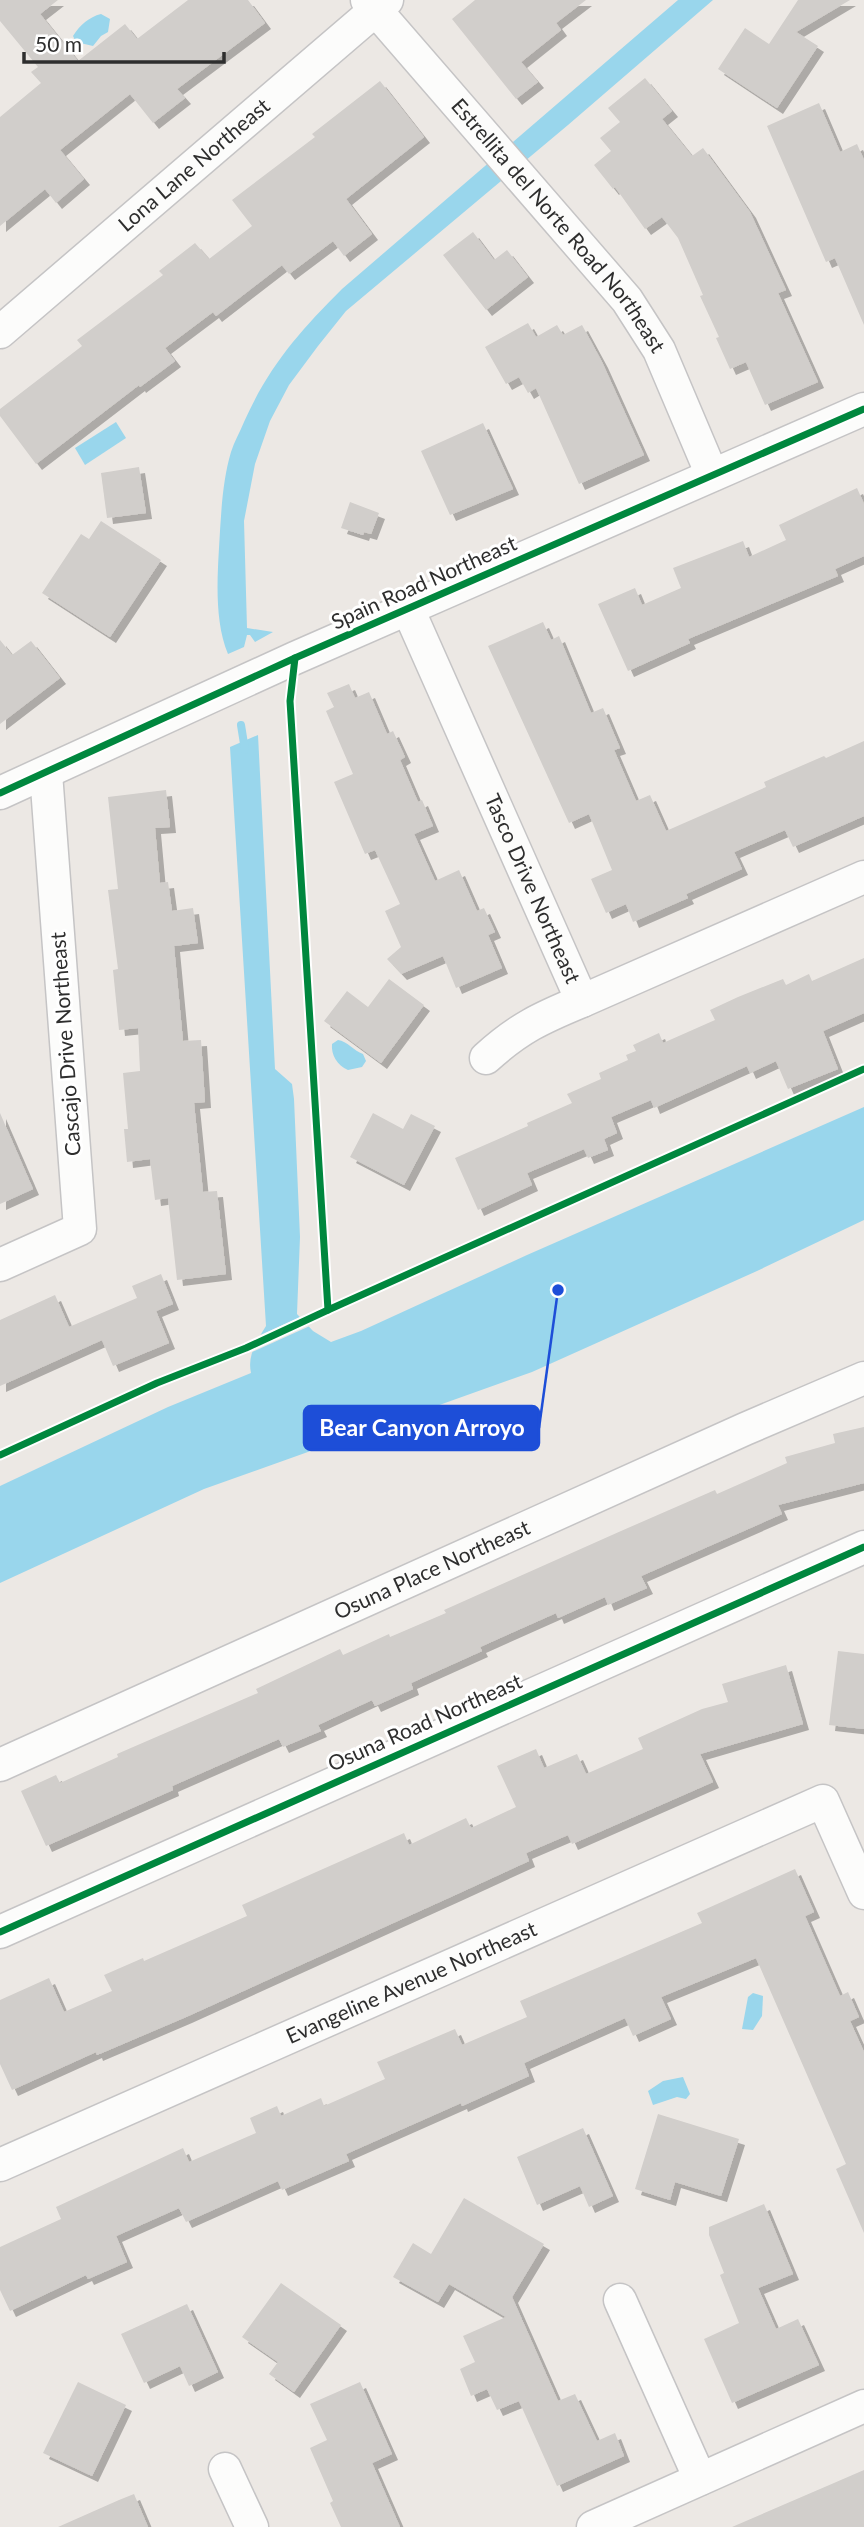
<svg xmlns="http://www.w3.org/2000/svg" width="864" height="2527" font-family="Lato,sans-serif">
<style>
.water{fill:#99d6ec}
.pier{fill:#ece8e4}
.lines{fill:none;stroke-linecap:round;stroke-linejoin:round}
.stream{stroke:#99d6ec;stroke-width:8}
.building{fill:#d1cecb;filter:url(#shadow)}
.minor-casing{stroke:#c5c4c5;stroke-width:35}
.minor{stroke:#fcfcfb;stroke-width:32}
.cycleway-casing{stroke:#fff;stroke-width:11}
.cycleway{stroke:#00873e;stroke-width:7}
.labels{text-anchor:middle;stroke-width:6;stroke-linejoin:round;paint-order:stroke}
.street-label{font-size:21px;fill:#2e2e2e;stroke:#fff}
.leader{fill:none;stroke:#1d4ed8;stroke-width:2.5}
.callout-dot{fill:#1d4ed8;stroke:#fff;stroke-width:2.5}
.callout{fill:#1d4ed8;stroke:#1d4ed8;stroke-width:2.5}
.callout-label{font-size:23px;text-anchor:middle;font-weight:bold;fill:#fff}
</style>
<defs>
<filter id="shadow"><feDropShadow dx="6" dy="6" stdDeviation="0" flood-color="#0004"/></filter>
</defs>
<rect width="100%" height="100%" fill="#ece8e4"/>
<g class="water">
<path d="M678 0H713L568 125 346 311 318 346 289 385 270 421 255 464 244 521 247 628 273 632 255 642 250 635H247L244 647 228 654C215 623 217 582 219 548 221 516 222 482 231 452 234 442 240 432 244 422 269 366 299 332 342 289Z"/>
<path d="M101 14 110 19 108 32 101 36 93 46 76 42 73 36C80 25 89 17 101 14Z"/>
<polygon points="116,422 126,438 85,465 75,448"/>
<path d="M258 735 275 1069 292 1084 294 1099 300 1237 297 1314 313 1331 331 1342 361 1331 527 1255 864 1107V1220L757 1271 532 1372 204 1489 0 1583V1486L168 1407 251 1373C247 1355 257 1341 266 1326L230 747Z"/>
<path d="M338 1040C347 1041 354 1051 363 1054L366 1061 362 1067 348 1070C337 1065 331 1055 332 1044Z"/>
<polygon points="753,1993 763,1996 762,2016 753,2030 742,2029 748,1997"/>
<polygon points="683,2077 690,2094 686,2099 677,2097 653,2105 648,2091 663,2081"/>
</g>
<polygon class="pier" points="303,1316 312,1325 250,1353 250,1348 256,1337"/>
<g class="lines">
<polyline class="stream" points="241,725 245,750"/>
</g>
<g class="building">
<polygon points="0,0 58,0 40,14 78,61 125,24 137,39 188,0 248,0 265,23 177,89 185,98 153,123 130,94 60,150 84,179 56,203 45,189 0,226 0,117 41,83 31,72 38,67 0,21"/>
<polygon points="475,0 586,0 556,23 561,30 521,62 538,82 516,99 452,19"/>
<polygon points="798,0 850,0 796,32 818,46 777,108 718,69 745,28 769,44"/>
<polygon points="645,78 672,111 662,119 692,156 703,148 750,212 786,290 778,293 818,382 765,405 746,362 730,369 716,338 719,337 700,296 703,295 678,238 662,217 645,229 615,187 613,189 594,165 611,151 600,138 620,122 608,108"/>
<polygon points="380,81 424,137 346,199 372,234 344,256 333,241 289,274 282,265 216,316 213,312 165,348 175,361 140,387 139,385 36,464 0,416 0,409 82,346 77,340 163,275 159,271 195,243 209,259 252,226 232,200 315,137 312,134"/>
<polygon points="819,103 840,152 857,144 864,160 864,325 835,258 826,262 767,126"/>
<polygon points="473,232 494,260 507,250 528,277 486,310 443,255"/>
<polygon points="528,323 536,337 557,325 563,335 582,325 602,362 644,455 579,484 536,388 528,393 519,377 506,384 485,347"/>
<polygon points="483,423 513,489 450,515 421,451"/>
<polygon points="139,467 146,513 107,518 101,473"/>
<polygon points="857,488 864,504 864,556 835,569 838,576 688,639 690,643 628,671 598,604 635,588 642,605 681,588 673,568 743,541 749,557 786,540 779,525"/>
<polygon points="350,502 379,513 371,534 364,532 363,535 341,528"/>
<polygon points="101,521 161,560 110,637 42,593 81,534 89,539"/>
<polygon points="543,622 551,640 559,636 591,713 603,708 620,748 614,750 636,801 650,795 666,831 766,787 764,782 824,756 826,758 864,741 864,816 793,847 785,830 734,852 742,869 686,894 688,898 633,922 626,904 606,913 591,879 612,870 589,814 569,823 488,646"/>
<polygon points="0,640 12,655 31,641 60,678 0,724"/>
<polygon points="349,684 355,698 369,692 387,734 393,731 405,757 400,760 418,802 422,800 433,826 414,834 435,881 459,870 477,911 484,908 495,932 488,935 502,968 456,988 443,956 401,974 387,959 401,947 385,911 400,904 375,850 365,854 334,782 353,774 326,711 334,707 327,693"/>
<polygon points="166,790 170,827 155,828 160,883 168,882 172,911 193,908 198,943 174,946 183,1041 201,1040 205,1102 194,1103 203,1192 217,1191 226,1274 177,1280 168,1198 155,1200 150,1159 127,1162 124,1129 128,1129 123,1073 140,1071 138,1028 119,1030 113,970 118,969 108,890 118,889 108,797"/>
<polygon points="864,958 864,1013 823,1031 838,1069 788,1089 776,1061 750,1073 747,1066 654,1108 651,1100 611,1117 617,1133 604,1139 608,1150 588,1158 584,1149 527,1173 532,1185 478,1210 455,1158 528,1126 527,1123 572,1103 567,1094 601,1079 599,1073 628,1060 626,1055 636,1051 633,1045 659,1033 663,1043 715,1020 710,1010 738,997 783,979 786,985 809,974 812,981"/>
<polygon points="389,979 424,1005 381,1063 324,1021 347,991 368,1007"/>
<polygon points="0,1113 33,1189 0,1204"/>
<polygon points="373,1113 403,1129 411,1114 435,1126 404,1185 350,1157"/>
<polygon points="161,1274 173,1304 156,1311 169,1343 113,1366 102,1340 0,1386 0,1320 55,1295 69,1327 137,1298 132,1286"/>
<polygon points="864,1427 864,1483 778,1505 782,1514 641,1576 647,1588 608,1605 605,1597 558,1618 556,1613 480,1647 482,1651 411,1683 413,1689 375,1706 372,1700 318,1725 321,1731 283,1747 279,1739 172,1786 173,1790 46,1846 21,1791 56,1775 60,1783 118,1757 117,1754 258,1693 256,1689 340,1649 343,1655 389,1634 390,1637 446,1613 444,1610 621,1531 715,1490 717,1494 787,1463 785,1457 835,1443 833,1434"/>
<polygon points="838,1651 864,1654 864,1729 829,1725"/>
<polygon points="786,1665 803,1724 700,1754 713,1782 572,1844 568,1835 526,1853 529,1861 455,1895 186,2017 97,2055 96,2052 12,2090 0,2064 0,2000 49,1978 64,2012 112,1991 104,1975 143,1958 144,1961 247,1916 242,1905 404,1833 409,1845 466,1818 471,1828 516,1807 497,1766 536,1749 544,1768 577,1754 586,1774 643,1749 638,1738 702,1709 728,1702 722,1684"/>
<polygon points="795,1869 814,1912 805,1916 840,1996 848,1992 859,2017 850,2021 864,2052 864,2233 836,2169 846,2164 756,1958 661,1997 671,2019 633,2036 625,2018 524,2063 529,2076 462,2106 461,2103 346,2154 349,2161 282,2190 278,2181 186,2222 179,2208 116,2236 127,2262 88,2279 86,2275 10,2311 0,2290 0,2247 61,2219 56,2207 183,2148 189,2162 256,2133 250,2118 277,2106 281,2116 321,2098 324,2106 385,2079 377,2062 455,2029 462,2045 527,2017 520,2001 702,1923 697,1913"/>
<polygon points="658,2114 739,2139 721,2196 675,2182 670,2200 635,2189"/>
<polygon points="583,2128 613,2196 589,2207 580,2186 537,2205 517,2157"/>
<polygon points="464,2198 544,2244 512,2297 558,2401 575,2394 597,2441 615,2433 624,2456 557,2486 519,2401 497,2410 487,2389 471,2396 460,2369 475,2362 463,2336 506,2317 449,2284 438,2302 393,2277 413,2243 431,2254"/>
<polygon points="764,2204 793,2274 758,2288 776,2329 798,2319 819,2365 732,2403 704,2339 739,2323 720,2275 724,2273 709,2235 709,2227"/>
<polygon points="281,2283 341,2325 294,2392 269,2374 278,2362 242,2337"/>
<polygon points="187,2304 218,2372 189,2386 180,2366 144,2383 121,2334"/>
<polygon points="78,2382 126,2405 92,2476 43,2453"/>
<polygon points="360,2382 392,2454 372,2463 400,2527 341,2527 330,2503 333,2501 310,2448 327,2440 310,2404"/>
<polygon points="864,2470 864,2527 732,2527 827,2486"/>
<polygon points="134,2494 148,2527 58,2527 119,2500"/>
</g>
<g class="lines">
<defs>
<g id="minor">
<path id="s1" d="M367 0 627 300 659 350 712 475"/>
<path id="s2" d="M0 332 387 0"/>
<path id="s3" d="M408 609 582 1001 864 877"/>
<polyline points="0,793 295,658 864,409"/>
<path d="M486 1058C519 1028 541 1018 582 1001"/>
<polyline points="0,1265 80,1229 46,773"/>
<path id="s4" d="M0 1765 745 1429 864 1378"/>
<polyline points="0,1932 864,1547"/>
<path id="s5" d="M0 2165 823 1801 864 1893"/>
<polyline points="620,2300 700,2479"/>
<polyline points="225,2469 252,2527"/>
<polyline points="593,2527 864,2406"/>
</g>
</defs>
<use href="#minor" class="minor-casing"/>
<use href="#minor" class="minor"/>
<defs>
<g id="cycleway">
<polyline points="295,658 290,701 328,1310 864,1069"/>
<polyline points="0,793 295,658 864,409"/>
<polyline points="0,1455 157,1383 246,1348 328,1310"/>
<polyline points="0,1932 864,1547"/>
</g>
</defs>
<use href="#cycleway" class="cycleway-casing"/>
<use href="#cycleway" class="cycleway"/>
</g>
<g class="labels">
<g class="street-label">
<text dy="7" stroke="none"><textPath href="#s2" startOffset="256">Lona Lane Northeast</textPath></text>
<text dy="7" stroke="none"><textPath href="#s1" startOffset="296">Estrellita del Norte Road Northeast</textPath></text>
<text transform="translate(424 583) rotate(-24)" y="7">Spain Road Northeast</text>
<text dy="7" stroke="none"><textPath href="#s3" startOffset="306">Tasco Drive Northeast</textPath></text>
<text transform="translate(66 1044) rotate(-94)" y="7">Cascajo Drive Northeast</text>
<text dy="7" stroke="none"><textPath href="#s4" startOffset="474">Osuna Place Northeast</textPath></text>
<text transform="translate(425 1723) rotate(-24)" y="7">Osuna Road Northeast</text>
<text dy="7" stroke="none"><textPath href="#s5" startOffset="450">Evangeline Avenue Northeast</textPath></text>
</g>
</g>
<path class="leader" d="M558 1290L539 1428"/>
<circle class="callout-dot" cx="558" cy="1290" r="7"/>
<rect class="callout" x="304" y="1406" width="235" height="44" rx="7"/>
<g class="callout-label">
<text x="422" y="1436">Bear Canyon Arroyo</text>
</g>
<path d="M24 52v10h200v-10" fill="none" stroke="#2e2e2e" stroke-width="3.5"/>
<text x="35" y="52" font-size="21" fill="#2e2e2e" stroke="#ffffff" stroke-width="5" paint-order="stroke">50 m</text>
</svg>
